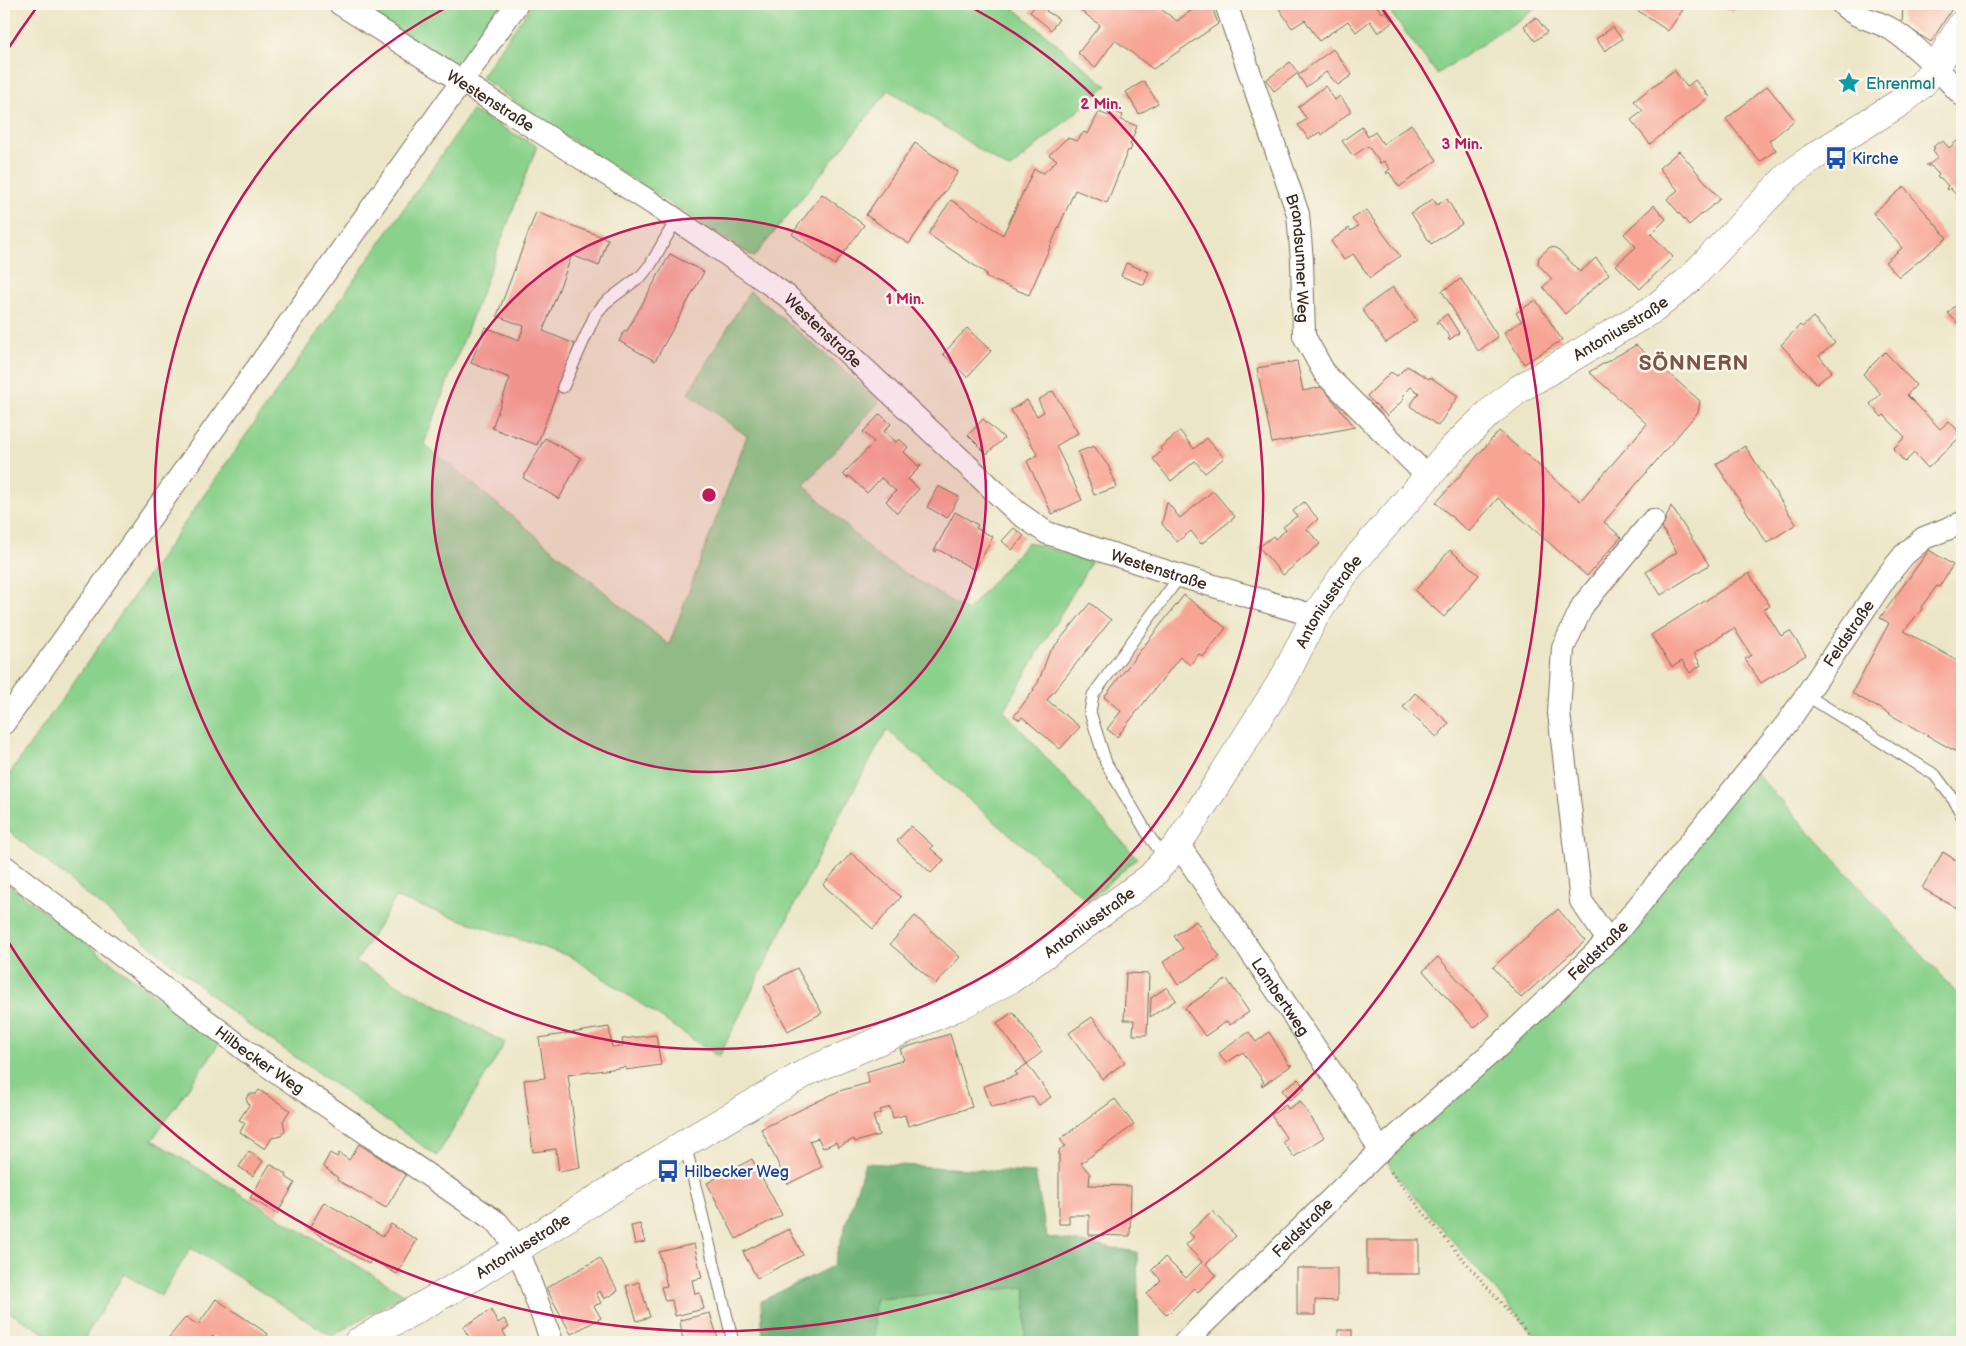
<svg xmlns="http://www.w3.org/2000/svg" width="1966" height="1346" font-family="'Balsamiq Sans',sans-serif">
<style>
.green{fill:#8ad18c;stroke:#627e55}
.forest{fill:#6fb378;stroke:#556e4b}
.building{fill:#f7a494}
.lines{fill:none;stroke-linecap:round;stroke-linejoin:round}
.service-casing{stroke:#796c5a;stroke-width:13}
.minor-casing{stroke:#796c5a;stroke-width:24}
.tertiary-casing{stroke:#796c5a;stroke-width:29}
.path{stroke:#796c5a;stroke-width:3;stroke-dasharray:1 4;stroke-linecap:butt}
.service{stroke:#fff;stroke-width:11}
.minor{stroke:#fff;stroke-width:22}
.tertiary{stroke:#fff;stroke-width:28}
.ring{fill:none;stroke:#c2185b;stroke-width:2.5}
.labels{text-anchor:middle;stroke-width:5;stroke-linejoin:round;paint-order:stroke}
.culture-label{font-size:16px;fill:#0d838f;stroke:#fbf7ec;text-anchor:start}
.street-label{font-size:16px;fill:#3b2a1e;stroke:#fbf7ec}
.transit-label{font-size:16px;fill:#164399;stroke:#fbf7ec;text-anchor:start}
.district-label{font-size:21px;font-weight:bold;letter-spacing:1px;fill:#7d5547;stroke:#fbf7ec}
.centre{fill:#c2185b;stroke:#fbf7ec;stroke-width:2.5}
.ring-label{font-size:15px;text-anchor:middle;font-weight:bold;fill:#c2185b;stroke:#fbf7ec;stroke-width:5;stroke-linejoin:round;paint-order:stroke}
</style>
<rect width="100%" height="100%" fill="#fbf7ec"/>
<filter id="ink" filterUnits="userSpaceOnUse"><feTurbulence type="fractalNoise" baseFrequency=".02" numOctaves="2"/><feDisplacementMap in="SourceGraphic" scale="10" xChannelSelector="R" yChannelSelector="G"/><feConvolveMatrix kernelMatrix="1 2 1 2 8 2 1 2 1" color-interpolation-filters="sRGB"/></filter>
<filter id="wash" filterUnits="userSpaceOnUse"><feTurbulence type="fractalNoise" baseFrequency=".0096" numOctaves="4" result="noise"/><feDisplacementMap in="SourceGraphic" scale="20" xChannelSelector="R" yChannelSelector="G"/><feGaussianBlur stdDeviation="1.12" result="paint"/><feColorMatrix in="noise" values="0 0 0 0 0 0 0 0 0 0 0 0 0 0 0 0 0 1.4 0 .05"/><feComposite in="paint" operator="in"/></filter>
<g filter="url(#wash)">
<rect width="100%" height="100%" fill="#ece6c8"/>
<g class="green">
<polygon points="347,4 513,4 461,76"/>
<polygon points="532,4 1009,4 1107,86 1009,169 889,90 754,257 545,123 481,77"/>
<polygon points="1384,4 1543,4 1437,74"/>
<polygon points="472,111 537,146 424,444 669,645 747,436 688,393 750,291 880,401 804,485 877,556 967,611 1028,542 1091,562 1004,711 1137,858 1088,901 887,730 831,831 719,1057 572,957 396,898 356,962 505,1043 437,1156 238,1017 4,827 4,782"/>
<polygon points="1755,772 1962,999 1962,1342 1540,1342 1395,1174 1383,1150 1504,1046"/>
<polygon points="4,881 219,1044 152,1140 404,1294 332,1336 191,1248 161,1296 124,1274 82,1342 60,1342 4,1309"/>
<polygon points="1026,1287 1025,1342 874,1342 874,1299"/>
</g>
<polygon class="forest" points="865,1163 1035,1173 1047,1237 1137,1252 1139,1342 1025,1342 1026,1287 875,1299 874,1342 763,1342 761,1301 833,1266"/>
<g id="blocks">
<g class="building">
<polygon points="1034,4 1050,4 1046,11 1059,19 1051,30 1030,12 1036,5"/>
<polygon points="1078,4 1154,4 1177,21 1200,4 1211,4 1218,24 1153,69 1115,40 1095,68 1078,53 1100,25 1076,7"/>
<polygon points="1276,4 1375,4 1382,13 1385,11 1393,22 1378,33 1370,21 1356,32 1348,21 1319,41 1305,20 1292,28"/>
<polygon points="1628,4 1687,4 1668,31"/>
<polygon points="1723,4 1740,4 1732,12"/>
<polygon points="1903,4 1955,4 1931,42 1902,24"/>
<polygon points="1536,17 1547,32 1535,41 1524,26"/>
<polygon points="1613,27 1622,39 1605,51 1596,39"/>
<polygon points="1333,49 1352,75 1338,85 1326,72 1306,87 1298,75"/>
<polygon points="1290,62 1298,73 1274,91 1266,80"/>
<polygon points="1674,70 1687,87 1695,80 1709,97 1650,144 1631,120 1643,111 1634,101"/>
<polygon points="1144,81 1158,103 1139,114 1126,92"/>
<polygon points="1325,86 1335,100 1340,96 1351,111 1322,135 1320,132 1309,139 1298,125 1307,119 1298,107"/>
<polygon points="1767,86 1795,120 1769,141 1776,150 1760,162 1726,119"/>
<polygon points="1111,111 1123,115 1121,120 1137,126 1130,145 1132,146 1130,151 1128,150 1107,203 1075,190 1029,295 985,277 987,274 928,234 951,200 1003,235 1034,169 1044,173 1057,160 1049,155 1067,138 1077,141 1084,132 1088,134 1099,112 1109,116"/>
<polygon points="1411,124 1437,160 1399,187 1389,172 1387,174 1386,172 1390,169 1384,161 1380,163 1368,146 1353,156 1342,141 1362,127 1368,137 1375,132 1383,144"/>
<polygon points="1943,141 1949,148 1957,141 1962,147 1962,202 1956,199 1958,197 1950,188 1948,190 1946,188 1948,186 1941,178 1939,179 1937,177 1939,175 1931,166 1927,166 1927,164 1930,164 1938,157 1933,150 1935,148 1933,147 1939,142 1940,144"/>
<polygon points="915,143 958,172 909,244 866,215"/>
<polygon points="1679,151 1720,199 1689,225 1667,199 1678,190 1659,168"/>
<polygon points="1904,187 1947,238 1899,277 1885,262 1902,248 1873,213"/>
<polygon points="822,194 864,225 835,265 792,234"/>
<polygon points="1433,199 1437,205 1447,199 1462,224 1431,244 1411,213"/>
<polygon points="1654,205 1666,219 1651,234 1673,257 1640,289 1616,265 1636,247 1624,234"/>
<polygon points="1366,210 1400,256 1370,278 1353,254 1344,260 1331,241 1349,228 1351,231 1358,226 1352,219"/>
<polygon points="536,212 608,239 599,266 572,255 543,331 575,344 537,445 492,428 510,378 471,363 485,327 519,340 524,326 497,316"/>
<polygon points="1550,247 1557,248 1580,272 1596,258 1609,274 1565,314 1543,287 1552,279 1538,264 1539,257"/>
<polygon points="670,254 704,272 655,361 619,341 625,330 627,331"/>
<polygon points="1126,263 1149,272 1144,285 1121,276"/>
<polygon points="1461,279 1498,337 1478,351 1442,291"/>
<polygon points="1393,287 1417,320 1386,343 1362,309"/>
<polygon points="1962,299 1962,328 1948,313"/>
<polygon points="1536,300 1562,340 1524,364 1504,332 1522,321 1516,313"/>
<polygon points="1447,314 1459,333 1449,340 1448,339 1450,337 1439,323 1437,324 1436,322"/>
<polygon points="1813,317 1835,343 1819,356 1832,371 1817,384 1781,345 1800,325 1802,327"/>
<polygon points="967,328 991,351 967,377 943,354"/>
<polygon points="1636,345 1700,401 1698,412 1604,522 1621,537 1587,576 1498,498 1469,532 1436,503 1499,431 1580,501 1647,424 1589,372"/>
<polygon points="1885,352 1916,385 1907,395 1940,429 1949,421 1962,435 1928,468 1914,453 1905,462 1893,449 1905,437 1884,415 1882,417 1870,404 1881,394 1863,374"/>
<polygon points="1297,361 1303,391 1322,387 1355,427 1272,443 1257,368"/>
<polygon points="1407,366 1429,379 1430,377 1458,396 1438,426 1410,406 1419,393 1411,387 1402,396 1404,399 1387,416 1367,396 1391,372 1397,376"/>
<polygon points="1053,391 1078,433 1056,446 1082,500 1052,514 1027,461 1038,455 1011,410 1027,400 1037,416 1044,412 1038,400"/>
<polygon points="880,414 891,424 884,431 896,442 899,439 908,447 904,452 918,466 920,464 921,466 908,479 919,489 897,513 886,501 896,491 881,478 867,493 849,476 847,478 843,474 874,442 863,432"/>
<polygon points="983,419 1004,438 987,454 968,435"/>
<polygon points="1180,431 1194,449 1207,438 1224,458 1205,473 1195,461 1171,481 1153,459 1162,451 1160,448"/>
<polygon points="545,438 581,458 559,499 523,478"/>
<polygon points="1094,446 1109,467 1117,487 1094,495 1078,452"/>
<polygon points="1745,446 1796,524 1767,543 1716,464"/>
<polygon points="938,486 959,497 947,518 927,507"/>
<polygon points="1213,491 1235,517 1201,544 1191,531 1177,542 1162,524 1167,502 1180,518"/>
<polygon points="1304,502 1318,519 1307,529 1320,544 1283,575 1259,547 1273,536 1275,539 1286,530 1283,527 1297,516 1293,511"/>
<polygon points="1671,506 1709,565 1661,595 1646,572 1677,552 1662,528"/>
<polygon points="955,512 978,525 976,528 993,537 975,570 937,549 936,552 934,551"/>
<polygon points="1014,528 1024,536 1012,550 1002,541"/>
<polygon points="1450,550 1479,575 1444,617 1415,591"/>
<polygon points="1929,550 1953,565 1939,587 1937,586 1921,607 1922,609 1904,631 1962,663 1962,755 1852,693 1889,623 1880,618"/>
<polygon points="1749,573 1770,606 1764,609 1781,636 1790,631 1806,655 1761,683 1745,659 1751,655 1734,628 1694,653 1701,665 1690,673 1682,661 1672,667 1651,635"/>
<polygon points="1184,595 1226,628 1203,657 1199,654 1190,665 1180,657 1117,737 1107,729 1121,711 1104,697"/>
<polygon points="1090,603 1111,620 1047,700 1080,727 1060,749 1022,717 1020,720 1014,716 1034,690 1033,689 1038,683 1049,653"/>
<polygon points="1415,693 1449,723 1437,737 1403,707"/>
<polygon points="911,826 933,846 930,848 944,860 931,873 897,841"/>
<polygon points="1943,852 1962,864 1962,911 1922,888"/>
<polygon points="851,853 901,897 873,929 823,885"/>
<polygon points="1558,909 1585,941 1521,998 1493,967"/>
<polygon points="915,916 960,957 936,984 890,944"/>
<polygon points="1196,921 1220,957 1178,985 1163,962 1183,949 1174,936"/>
<polygon points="1438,957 1489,1015 1474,1028 1423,971"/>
<polygon points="797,968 822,1013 788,1031 764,986"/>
<polygon points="1126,973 1149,974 1147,1035 1133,1035 1134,1020 1124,1020"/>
<polygon points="1227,979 1249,1012 1230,1025 1227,1021 1205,1036 1185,1008"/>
<polygon points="1167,987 1176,1000 1150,1017 1151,998"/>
<polygon points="1013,1012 1042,1052 1027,1064 997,1023"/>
<polygon points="1092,1017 1125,1062 1102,1079 1069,1033"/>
<polygon points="609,1027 612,1047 623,1046 622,1039 656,1035 661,1065 626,1070 626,1067 568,1075 580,1168 559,1172 556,1149 533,1152 524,1080 545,1078 539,1038"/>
<polygon points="1249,1032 1256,1042 1269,1032 1289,1065 1292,1065 1262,1086 1261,1084 1264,1082 1243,1052 1226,1063 1219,1053"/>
<polygon points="950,1034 972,1107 908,1126 905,1115 893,1118 890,1107 880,1110 881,1113 873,1116 879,1135 855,1142 854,1139 838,1147 836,1142 823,1148 818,1138 809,1141 822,1167 788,1184 761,1129 839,1091 869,1083 866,1072 904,1060 900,1049"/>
<polygon points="1027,1064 1051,1097 1039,1105 1033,1096 1012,1103 991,1107 984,1086 1018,1075 1015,1072"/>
<polygon points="1298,1079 1305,1089 1289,1100 1282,1090"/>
<polygon points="259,1090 290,1110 283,1121 285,1130 281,1136 272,1138 265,1149 240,1132 245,1123 239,1120 249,1105 246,1099 249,1094 256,1094"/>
<polygon points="1115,1099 1134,1125 1081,1163 1090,1174 1089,1185 1131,1186 1130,1236 1089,1235 1089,1215 1069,1215 1069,1224 1059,1224 1059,1151 1065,1146 1060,1139"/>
<polygon points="1300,1101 1324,1137 1294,1157 1283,1142 1287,1139 1271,1115 1286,1105 1288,1109"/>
<polygon points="359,1144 406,1175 386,1208 337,1180 338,1178 323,1166 330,1153 337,1157 339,1153 349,1160"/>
<polygon points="249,1151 263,1161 253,1176 239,1167"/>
<polygon points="752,1159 782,1215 736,1239 707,1183"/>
<polygon points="270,1164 287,1175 286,1177 295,1183 277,1214 250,1198"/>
<polygon points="324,1202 383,1236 391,1224 417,1240 397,1274 371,1259 369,1264 309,1229"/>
<polygon points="1212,1211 1236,1236 1206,1264 1216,1275 1198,1292 1194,1288 1167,1315 1147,1294 1161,1280 1152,1270 1165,1257 1186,1278 1202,1262 1186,1245 1194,1237 1189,1233"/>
<polygon points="640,1224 645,1242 635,1244 631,1226"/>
<polygon points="789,1229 803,1255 757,1278 743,1252"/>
<rect x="1367" y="1240" width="52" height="34"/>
<polygon points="694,1244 702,1278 692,1280 695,1294 700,1293 704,1309 675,1316 672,1300 665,1301 661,1287 667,1286 659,1252"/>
<polygon points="600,1258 618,1291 604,1299 600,1291 596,1293 601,1303 594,1306 601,1318 571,1334 546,1288"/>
<polygon points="1297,1268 1337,1268 1337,1301 1315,1300 1315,1315 1297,1315"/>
<polygon points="639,1282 650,1317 637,1321 626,1286"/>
<polygon points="216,1299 268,1334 263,1342 223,1342 213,1336 208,1342 165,1342 186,1317 198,1325"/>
<polygon points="491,1310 498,1323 504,1319 509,1327 503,1331 509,1342 472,1342 463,1327"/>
<polygon points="710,1313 719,1342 683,1342 680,1320"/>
<rect x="1338" y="1330" width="14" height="12"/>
</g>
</g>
</g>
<g filter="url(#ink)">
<use href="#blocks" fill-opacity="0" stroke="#796c5a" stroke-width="1"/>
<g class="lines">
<defs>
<g id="service">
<polyline points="563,387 595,315 605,303 642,275 651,264 676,220"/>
<polyline points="1806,695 1935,775 1956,803 1962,816"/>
<polyline points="1166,859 1149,836 1106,763 1090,712 1093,695 1180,576"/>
<polyline points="685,1144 733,1342"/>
</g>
<g id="minor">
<path id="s1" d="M340 4 655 205 787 296 1017 512 1047 533 1180 576 1315 616"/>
<path id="s2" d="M1226 4 1298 214 1302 261 1304 336 1325 374 1428 477"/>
<path d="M1842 4C1857 20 1877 19 1894 31 1922 50 1939 71 1962 95"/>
<polyline points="4,723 517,4"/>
<path id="s3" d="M1178 844 1357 1110 1380 1151"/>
<path id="s4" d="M4 866 249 1053 498 1223 518 1249 552 1342"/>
<polyline points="1608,940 1581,901 1559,713 1563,648 1583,605 1653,520"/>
<path id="s5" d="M1185 1342 1380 1151 1501 1044 1618 931 1788 722 1887 576 1904 555 1924 538 1962 523"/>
</g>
<g id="tertiary">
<path id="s6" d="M358 1342 463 1283 692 1139 809 1071 957 1007 1011 979 1151 877 1178 844 1215 787 1285 676 1315 616 1350 566 1452 449 1489 413 1519 389 1655 308 1690 279 1787 177 1812 158 1901 102 1921 85 1936 67 1962 24"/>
</g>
</defs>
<use href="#service" class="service-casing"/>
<use href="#minor" class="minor-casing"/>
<use href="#tertiary" class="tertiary-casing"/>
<polyline class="path" points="1391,1172 1436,1228 1535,1342"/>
<use href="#service" class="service"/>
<use href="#minor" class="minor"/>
<use href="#tertiary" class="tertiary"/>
</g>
</g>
<circle cx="709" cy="495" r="277" fill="#c2185b" fill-opacity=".12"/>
<g class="ring">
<circle cx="709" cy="495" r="277"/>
<path d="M969 6A554 554 0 1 1 449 6"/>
<path d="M4 55A831 831 0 0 1 37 7M1381 7A831 831 0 1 1 4 935"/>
</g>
<defs>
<symbol id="sight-bare" viewBox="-9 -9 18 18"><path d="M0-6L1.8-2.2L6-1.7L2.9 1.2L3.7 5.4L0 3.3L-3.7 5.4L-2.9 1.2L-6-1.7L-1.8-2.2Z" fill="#0f9aa8" stroke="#fbf7ec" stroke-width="2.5" paint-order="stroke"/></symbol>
<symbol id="bus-bare" viewBox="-9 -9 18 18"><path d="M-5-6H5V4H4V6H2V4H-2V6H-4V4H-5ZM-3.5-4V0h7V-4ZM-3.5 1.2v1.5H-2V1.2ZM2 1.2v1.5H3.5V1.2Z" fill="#1a4fb4" stroke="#fbf7ec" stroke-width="2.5" paint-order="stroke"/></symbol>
</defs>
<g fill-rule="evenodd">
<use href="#sight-bare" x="1833" y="67" width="32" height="32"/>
<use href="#bus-bare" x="1820" y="142" width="32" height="32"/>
<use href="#bus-bare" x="652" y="1155" width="32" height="32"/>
</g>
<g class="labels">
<g class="culture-label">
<text x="1866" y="89">Ehrenmal</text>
</g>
<g class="street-label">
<text dy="6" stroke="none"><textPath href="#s1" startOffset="179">Westenstraße</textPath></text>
<text dy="6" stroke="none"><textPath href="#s2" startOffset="266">Brandsunner Weg</textPath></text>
<text dy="6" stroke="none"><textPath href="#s6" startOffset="1655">Antoniusstraße</textPath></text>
<text dy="6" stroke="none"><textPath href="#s1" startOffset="584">Westenstraße</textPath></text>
<text dy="6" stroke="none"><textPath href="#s1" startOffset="1004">Westenstraße</textPath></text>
<text dy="6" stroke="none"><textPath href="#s6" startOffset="1250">Antoniusstraße</textPath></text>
<text dy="6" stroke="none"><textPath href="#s5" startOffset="974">Feldstraße</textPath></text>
<text dy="6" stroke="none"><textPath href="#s6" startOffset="845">Antoniusstraße</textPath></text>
<text dy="6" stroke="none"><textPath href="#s5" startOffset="569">Feldstraße</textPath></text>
<text dy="6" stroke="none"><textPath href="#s3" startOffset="184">Lambertweg</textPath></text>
<text dy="6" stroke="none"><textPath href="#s4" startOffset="321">Hilbecker Weg</textPath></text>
<text dy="6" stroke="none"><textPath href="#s5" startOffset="164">Feldstraße</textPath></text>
<text dy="6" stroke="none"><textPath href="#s6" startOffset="191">Antoniusstraße</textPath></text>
</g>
<g class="transit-label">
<text x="1852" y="164">Kirche</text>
<text x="684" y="1177">Hilbecker Weg</text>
</g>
<g class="district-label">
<text x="1694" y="370">SÖNNERN</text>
</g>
</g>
<circle cx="709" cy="495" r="8" class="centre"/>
<g class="ring-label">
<text x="1101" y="109">2 Min.</text>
<text x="1462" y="149">3 Min.</text>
<text x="905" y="304">1 Min.</text>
</g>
<rect width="1966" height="1346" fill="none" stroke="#fbf7ec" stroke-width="20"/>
</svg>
